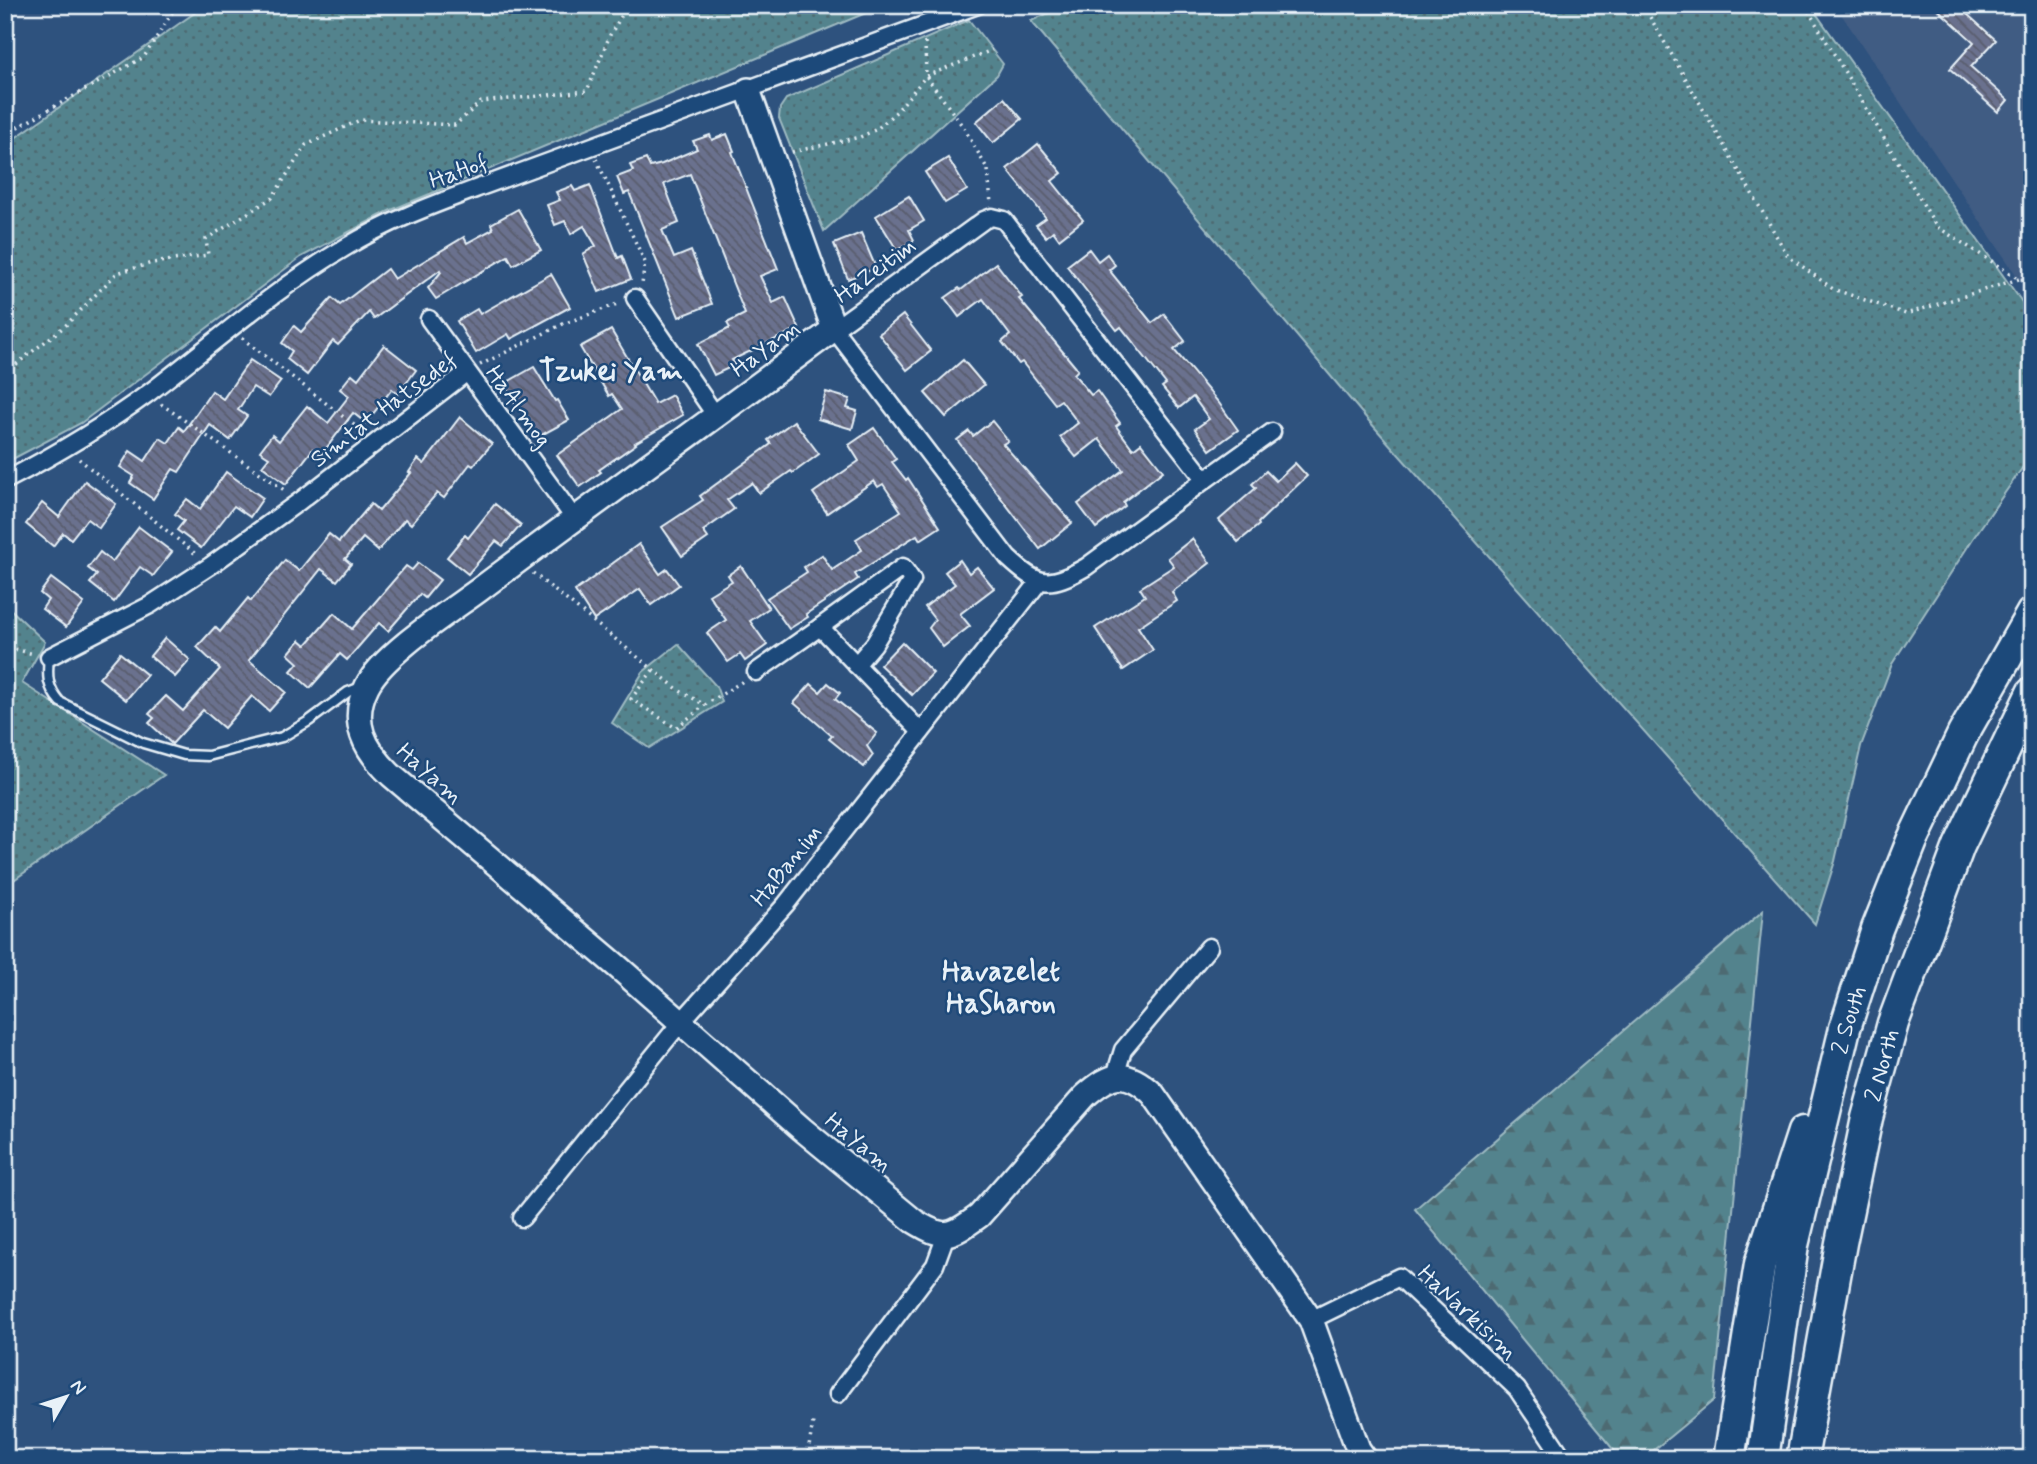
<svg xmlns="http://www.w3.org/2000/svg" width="2037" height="1464" font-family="Mynerve,sans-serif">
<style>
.built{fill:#405b83}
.grass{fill:url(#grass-dots);stroke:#9ebac2;stroke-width:2}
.forest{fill:url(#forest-firs);stroke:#9ebac2;stroke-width:2}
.building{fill:url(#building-back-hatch);stroke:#e8f1f8;stroke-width:2}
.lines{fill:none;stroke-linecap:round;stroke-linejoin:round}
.lane-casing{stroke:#e8f1f8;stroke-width:13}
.street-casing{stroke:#e8f1f8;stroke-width:21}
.secondary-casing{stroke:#e8f1f8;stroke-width:28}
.highway-casing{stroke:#e8f1f8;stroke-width:35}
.path{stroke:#e8f1f8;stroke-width:3.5;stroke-dasharray:2 5;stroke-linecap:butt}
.lane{stroke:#1f4a7a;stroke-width:8}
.street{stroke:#1f4a7a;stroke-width:16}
.secondary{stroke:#1f4a7a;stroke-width:23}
.highway{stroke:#1f4a7a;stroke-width:30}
.labels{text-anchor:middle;stroke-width:5;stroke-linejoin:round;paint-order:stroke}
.street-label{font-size:24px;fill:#e8f1f8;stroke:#1f4a7a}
.quarter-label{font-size:28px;font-weight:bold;fill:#e8f1f8;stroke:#1f4a7a}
</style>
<defs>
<pattern id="grass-dots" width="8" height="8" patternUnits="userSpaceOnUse" patternTransform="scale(1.75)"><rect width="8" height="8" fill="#53838d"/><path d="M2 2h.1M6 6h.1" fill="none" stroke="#4e6b72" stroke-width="1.8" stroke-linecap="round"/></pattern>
<pattern id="forest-firs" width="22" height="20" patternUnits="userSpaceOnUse" patternTransform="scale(1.75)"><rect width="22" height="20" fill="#53838d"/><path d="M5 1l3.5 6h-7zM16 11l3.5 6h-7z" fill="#4e6b72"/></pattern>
<pattern id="building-back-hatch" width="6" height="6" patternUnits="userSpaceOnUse" patternTransform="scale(1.75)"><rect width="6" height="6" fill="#6a718e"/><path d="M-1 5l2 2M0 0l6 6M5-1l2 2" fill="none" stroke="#585c6c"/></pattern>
</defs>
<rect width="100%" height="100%" fill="#2e527e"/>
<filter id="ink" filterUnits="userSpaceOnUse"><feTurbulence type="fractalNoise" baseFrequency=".0143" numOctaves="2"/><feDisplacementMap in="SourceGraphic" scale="14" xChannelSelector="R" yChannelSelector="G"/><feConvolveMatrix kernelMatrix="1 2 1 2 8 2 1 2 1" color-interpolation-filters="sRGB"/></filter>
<g filter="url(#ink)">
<polygon class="built" points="1835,5 2032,5 2032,280 2019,279"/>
<g class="grass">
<polygon points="206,5 885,5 389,211 301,257 81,423 5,463 5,145"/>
<polygon points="1066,5 1810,5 2032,316 2032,454 1974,537 1892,664 1861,746 1835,861 1815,924 1361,412 1031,21"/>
<polygon points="969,20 1003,64 997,75 824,231 779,118 780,108 786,99"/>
<polygon points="5,604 45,642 22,683 164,775 5,886"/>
<polygon points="678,644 716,686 722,702 649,748 612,723 643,672"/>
</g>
<polygon class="forest" points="1763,911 1714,1400 1643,1459 1621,1459 1415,1209"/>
<g class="building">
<polygon points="1933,5 1957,5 1996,40 1971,67 2008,100 1998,112 1950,69 1974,42"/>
<polygon points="1004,98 1022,119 993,143 976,122"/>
<polygon points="727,134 734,151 732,152 778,269 760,276 773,303 785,297 799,328 732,360 735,365 714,375 698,344 730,328 727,323 745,314 690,174 664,184 679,223 662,230 674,258 691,251 712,304 679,317 629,192 624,194 617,177 633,171 630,165 646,159 650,167 662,164 697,149 693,141 710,135 712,140"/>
<polygon points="1038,144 1062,173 1052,181 1083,220 1059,239 1053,231 1046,237 1036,225 1046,218 1007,169"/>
<polygon points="948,158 967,190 945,203 925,172"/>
<polygon points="590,185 618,258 622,256 631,279 599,292 583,254 596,246 584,226 571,234 565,221 555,225 547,205 560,200 556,192 572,186 575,191"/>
<polygon points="909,196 924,221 909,230 914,240 897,250 876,216"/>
<polygon points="518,209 541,250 513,265 508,256 436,299 428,288 441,272 440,270 374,319 369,312 338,345 333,341 307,375 287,359 292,351 282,343 294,326 301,332 332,298 340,305 387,269 394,279 464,237 467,243 493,229 491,224"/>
<polygon points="861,233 876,268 848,279 834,244"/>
<polygon points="1089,249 1098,261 1107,254 1115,265 1109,270 1152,323 1164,314 1185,341 1174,350 1219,403 1238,430 1210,450 1195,429 1209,419 1193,397 1179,408 1162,387 1166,384 1121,327 1117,330 1067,266"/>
<polygon points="996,263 1022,297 1019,299 1078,370 1074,374 1091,395 1097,391 1120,423 1116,426 1133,449 1141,443 1163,471 1123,502 1125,506 1096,528 1078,504 1123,470 1099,439 1076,457 1060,437 1078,423 1061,400 1055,404 1022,362 1019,364 1002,342 1010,335 983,299 959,317 945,298 959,288 961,290"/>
<polygon points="551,274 570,307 511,339 508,334 476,353 457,321 477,309 480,314"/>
<polygon points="903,315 931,351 907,370 879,334"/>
<polygon points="611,330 655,404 672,395 683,415 635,443 636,444 599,470 601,472 580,487 557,455 622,409 612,394 609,396 580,347"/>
<polygon points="384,345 416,370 398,394 392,389 366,423 353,413 321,455 313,449 286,484 262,466 269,457 260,451 272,435 279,441 307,406 328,423 349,396 340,389 352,374 358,379"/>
<polygon points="250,360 281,381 269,397 253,387 238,410 247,416 230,440 210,425 179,472 173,469 153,499 130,483 134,476 120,467 130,451 145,461 160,438 168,443 179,427 184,431 212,391 223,399"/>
<polygon points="963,360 984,385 946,417 925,393"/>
<polygon points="534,367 555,401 557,400 569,420 538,437 518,403 515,404 504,384"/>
<polygon points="826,392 850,399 847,408 857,411 852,429 818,419"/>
<polygon points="460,417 492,444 473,466 470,464 444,498 437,493 411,524 405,519 378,551 363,538 345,559 351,564 337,581 321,569 249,660 286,692 269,711 252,696 224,728 203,710 172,744 149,723 154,718 149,714 166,696 183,711 220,669 197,647 215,627 220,632 248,598 251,601 285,560 299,571 329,534 339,542 371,504 379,511 411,473 409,472 418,459 424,464"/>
<polygon points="794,421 819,454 793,473 791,471 759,493 752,483 727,500 734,509 703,531 708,538 682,556 662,527 703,500 700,496 771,444 768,440"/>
<polygon points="992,421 1008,441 1003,444 1072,523 1040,549 957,440 969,431 973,436"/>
<polygon points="874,428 896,459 892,462 906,480 908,478 940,527 920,540 917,535 855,574 858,579 806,614 808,617 789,629 767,598 807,572 804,567 822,555 832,570 862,550 856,539 901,511 883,484 878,487 874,481 827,513 813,493 859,461 849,445"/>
<polygon points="1295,463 1307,476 1258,523 1259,525 1238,542 1219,520 1256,488 1252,484 1266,471 1276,481"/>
<polygon points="226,472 263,498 250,517 234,506 201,548 177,530 184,521 175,514 187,499 200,509"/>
<polygon points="85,481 116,504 99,528 87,519 71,539 63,533 53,546 26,524 42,503 59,517"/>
<polygon points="495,504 521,525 503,546 496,541 468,574 447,557 465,535 468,538"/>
<polygon points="139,527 172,552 153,576 140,567 114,602 90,583 97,575 88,568 100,552 112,562"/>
<polygon points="1192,539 1210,563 1172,592 1177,601 1138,627 1153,650 1123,670 1095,628 1145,596 1140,588 1174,566 1168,558"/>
<polygon points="639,544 660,574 667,569 679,585 651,605 640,589 594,620 575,591"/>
<polygon points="960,560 969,573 977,567 994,588 960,614 970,626 943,647 929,628 935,620 925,607 955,584 945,572"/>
<polygon points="418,563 440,580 425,598 420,594 388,631 379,623 347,660 340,654 310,688 291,671 298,663 288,654 300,640 306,645 334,613 352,629 406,566 412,570"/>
<polygon points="741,566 769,608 750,621 767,645 745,661 740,654 728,662 707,633 726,620 709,595 732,581 728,575"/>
<polygon points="51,578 84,603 66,627 42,609 48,600 40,593"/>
<polygon points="165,638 190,660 175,677 150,656"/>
<polygon points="902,642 933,673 912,695 880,665"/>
<polygon points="120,653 147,675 126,700 99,678"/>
<polygon points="828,683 840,693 835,699 877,733 867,746 873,755 864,767 829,739 832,736 794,703 811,684 820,692"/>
</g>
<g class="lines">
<defs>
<path id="lane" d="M49 657C47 676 47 687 60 702L143 743 184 755 208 756 282 737 309 721 348 692 361 687"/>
<g id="street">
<path d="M992 217 1004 220 1205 480 1086 567C1049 588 1039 587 1008 558L834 329 984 220Z"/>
<polyline points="635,298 716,416"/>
<polyline points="429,319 574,518"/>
<polyline points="1205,480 1272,432"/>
<path d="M5 481C55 455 104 426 150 392 214 343 276 288 346 247 390 220 438 203 486 185L978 5"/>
<polyline points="49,657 150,605 210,566 300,501 466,373"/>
<polyline points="856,665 874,644 912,580 903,567 820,627 921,732"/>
<polyline points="756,672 820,627"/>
<polyline points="1115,1076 1123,1050 1209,947"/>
<polyline points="522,1218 681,1022 786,904 1039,582"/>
<polyline points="1311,1320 1399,1277 1517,1389 1564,1459"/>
<polyline points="838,1394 935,1265 946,1235"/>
</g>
<path id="secondary" d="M748 90 834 329C716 417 596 502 479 590 449 612 383 654 367 686 349 722 365 750 391 775L618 967 802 1129 914 1221C945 1240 950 1237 979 1216L1085 1096C1112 1072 1126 1069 1153 1094L1311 1320 1358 1449 1365 1459"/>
<g id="highway">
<polyline points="1729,1459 1760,1264 1803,1132"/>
<path id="s1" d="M1763 1459 1793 1245 1845 1028 1877 929 1912 841 1963 734 2032 613"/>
<path id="s2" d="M1802 1459 1841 1243 1867 1118 1893 1023 1959 846 2032 693"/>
</g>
</defs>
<use href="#lane" class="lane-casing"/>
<use href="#street" class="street-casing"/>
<use href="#secondary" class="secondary-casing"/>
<use href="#highway" class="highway-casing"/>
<g class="path">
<polyline points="1643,5 1788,256 1833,289 1906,314 2019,279"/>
<polyline points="1805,5 1936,226 2019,279 2032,280"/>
<polyline points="925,42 926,76 964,128 988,170 991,204"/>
<polyline points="5,134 144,57 177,5"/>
<polyline points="792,152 860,137 877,129 897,111 926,76 992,50"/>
<polyline points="596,159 645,262 642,284"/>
<polyline points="242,338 363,432"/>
<polyline points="480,365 563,324 620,303"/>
<polyline points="5,373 65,326 117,273 152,263 208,255 206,239 272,198 306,145 360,120 455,125 481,102 587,91 610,35 628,5"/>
<polyline points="161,404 287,492"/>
<polyline points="79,459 198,556"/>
<polyline points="533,573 680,691 705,705 743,681"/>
<polyline points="5,658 14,649 34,654"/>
<polyline points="653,670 631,699 676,728 705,705"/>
<polyline points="2029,822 2032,819"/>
<polyline points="807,1459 813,1422"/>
</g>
<use href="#lane" class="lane"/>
<use href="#street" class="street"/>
<use href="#secondary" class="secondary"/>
<use href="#highway" class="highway"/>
</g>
</g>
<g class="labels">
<g class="street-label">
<text transform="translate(458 171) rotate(-20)" y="8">HaHof</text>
<text transform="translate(875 270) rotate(-36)" y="8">HaZeitim</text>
<text transform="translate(765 348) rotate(-37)" y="8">HaYam</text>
<text transform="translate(519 406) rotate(54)" y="8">HaAlmog</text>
<text transform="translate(383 409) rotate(-37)" y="8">Simtat Hatsedef</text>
<text transform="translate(430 773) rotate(41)" y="8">HaYam</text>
<text transform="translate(786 865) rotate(-51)" y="8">HaBanim</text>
<text dy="8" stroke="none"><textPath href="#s1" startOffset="448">2 South</textPath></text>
<text dy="8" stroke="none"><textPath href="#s2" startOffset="402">2 North</textPath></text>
<text transform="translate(859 1142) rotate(39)" y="8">HaYam</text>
<text transform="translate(1468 1312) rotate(43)" y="8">HaNarkisim</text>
</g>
<g class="quarter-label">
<text x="611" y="380">Tzukei Yam</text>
<text x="1001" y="980">Havazelet<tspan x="1001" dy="32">HaSharon</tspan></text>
</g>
</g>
<rect width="2037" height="1464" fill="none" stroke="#1f4a7a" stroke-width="28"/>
<rect x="14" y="14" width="2009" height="1436" fill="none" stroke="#e8f1f8" stroke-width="2.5" filter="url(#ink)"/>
<g transform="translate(66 1397) rotate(51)" stroke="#1f4a7a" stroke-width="5" paint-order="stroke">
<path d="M0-5L12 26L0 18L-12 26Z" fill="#e8f1f8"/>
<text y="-10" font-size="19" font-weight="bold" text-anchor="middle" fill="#e8f1f8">N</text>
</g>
</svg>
